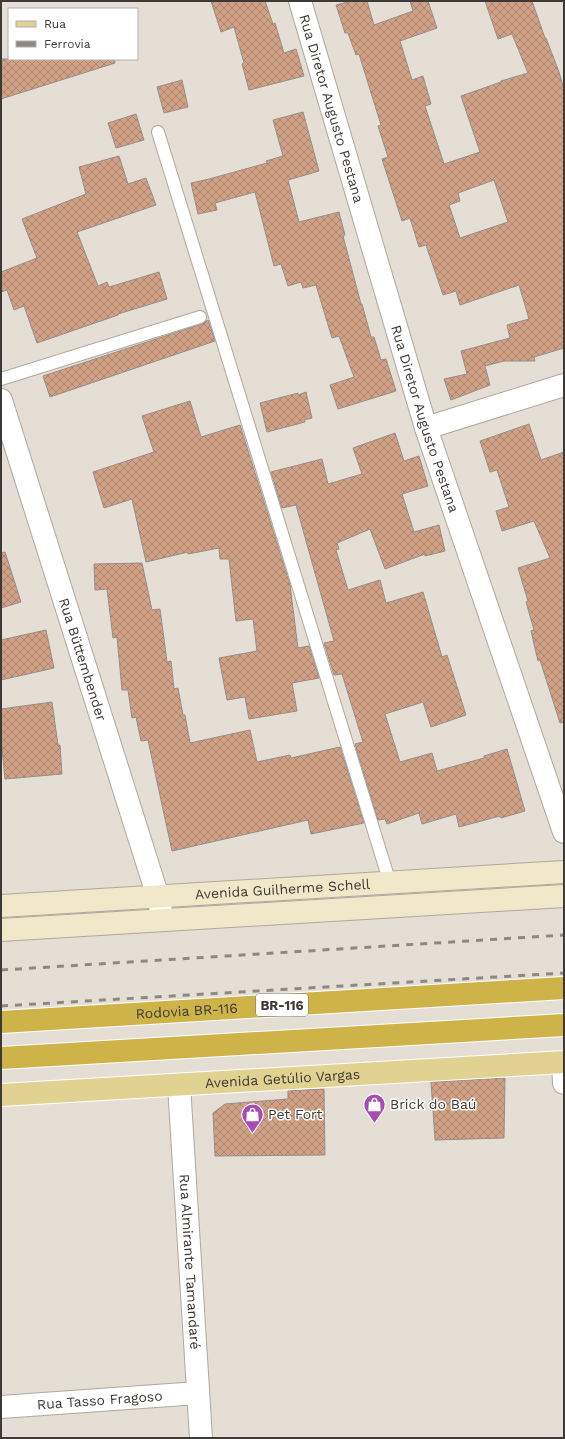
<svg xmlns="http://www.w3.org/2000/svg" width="565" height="1439" font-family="'Work Sans',sans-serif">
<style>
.building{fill:url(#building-cross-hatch);stroke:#978d88;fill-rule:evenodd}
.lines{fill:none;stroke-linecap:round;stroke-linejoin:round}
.service-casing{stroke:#aea89f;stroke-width:14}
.minor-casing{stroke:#aea89f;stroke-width:24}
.secondary-casing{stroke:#aea89f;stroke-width:24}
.primary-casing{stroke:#fff;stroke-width:24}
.motorway-casing{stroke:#fff;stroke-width:24}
.service{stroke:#fff;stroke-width:12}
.minor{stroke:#fff;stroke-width:22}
.secondary{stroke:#f0e8c8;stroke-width:22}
.primary{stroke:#e2d291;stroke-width:22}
.motorway{stroke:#ceb448;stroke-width:22}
.rail{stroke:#8d8882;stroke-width:3;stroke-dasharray:7 7;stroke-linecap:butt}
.labels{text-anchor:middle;stroke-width:3;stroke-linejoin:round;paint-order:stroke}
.shield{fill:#fff;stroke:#767472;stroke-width:1}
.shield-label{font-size:13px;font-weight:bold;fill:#3c3936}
.street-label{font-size:14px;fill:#3c3936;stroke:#fff}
.poi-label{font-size:14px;fill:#3c3936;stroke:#fff;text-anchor:start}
</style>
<defs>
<pattern id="building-cross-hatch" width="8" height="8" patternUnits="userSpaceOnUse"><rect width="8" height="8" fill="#d0a185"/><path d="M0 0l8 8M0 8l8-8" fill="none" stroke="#aa846e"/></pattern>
</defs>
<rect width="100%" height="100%" fill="#e5ded5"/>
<g class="building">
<polygon points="211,1 265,1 273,24 275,23 284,53 296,49 304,76 249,90 242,64 244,63 234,27 221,32"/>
<path d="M352 1H367L374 25 413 11 410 1H428L437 28 400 41 412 80 423 76 431 104 425 106 444 164 480 152 461 96 501 82V81L528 73 512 34 498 39 485 1H532L545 38H546L559 72 564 90V348L534 357 535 361H504L485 366 490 385 451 400 444 379 467 374 461 351 510 338 507 325 529 319 519 285 460 305 456 291 443 295 426 245 419 247 410 218 402 221 382 159 388 157 378 126 381 125 359 54 356 55 348 33H345L336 5ZM494 180 508 222 460 238 449 205 460 201 458 193Z"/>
<polygon points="1,59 114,59 115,63 1,99"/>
<polygon points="182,80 188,107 164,113 157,87"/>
<polygon points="303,112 319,171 288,180 299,222 339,212 345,235 343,236 361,304 362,304 371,337 374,337 381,360 386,359 396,391 338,409 330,385 354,377 339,336 332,338 316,285 303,288 301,282 288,286 281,264 274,266 255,192 215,203 217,210 198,214 191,183 209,179 267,163 266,161 283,156 273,120"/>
<polygon points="136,114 144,140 116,148 108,123"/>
<polygon points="119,156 128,184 146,178 156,205 77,232 98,286 107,282 109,287 159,272 167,299 118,314 118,315 37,343 24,306 14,310 7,290 1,292 1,272 37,258 22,219 86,194 79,167"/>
<polygon points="208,320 215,341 50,397 43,376 202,324"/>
<polygon points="306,392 312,418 304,420 305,422 267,432 260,403 298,393 298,395"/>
<polygon points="190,401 201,437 240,425 290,585 298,648 309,646 319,678 292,683 297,711 249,719 245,697 227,700 219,658 257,651 253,619 236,621 229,559 220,559 219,548 188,554 188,552 146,562 132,499 104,508 93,472 154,452 142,416"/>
<polygon points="529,424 541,460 564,452 564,722 560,723 540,660 538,661 531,631 534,630 526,602 528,601 518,568 550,558 534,521 502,531 496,511 509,507 497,470 490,472 480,441"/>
<polygon points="395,433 404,461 419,456 428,486 402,494 414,532 439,525 445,551 425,556 425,554 385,569 370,529 337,543 339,549 336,550 348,590 380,580 386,603 423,592 442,657 447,655 466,715 431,727 423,702 385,714 400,762 432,753 437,771 484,758 484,756 507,749 525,811 501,818 500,816 459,827 456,814 422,824 419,813 387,824 385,819 378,820 355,744 363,742 342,674 334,675 324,643 334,641 296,505 282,508 271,472 322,459 328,484 362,474 353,448"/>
<polygon points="5,552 21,602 1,608 1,553"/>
<polygon points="142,563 152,610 160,609 167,662 171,661 174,689 178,688 183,715 185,715 190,743 250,730 257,762 290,755 291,758 340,747 364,823 311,834 308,820 172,851 148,740 141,741 136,717 132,718 128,690 122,690 117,637 113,638 107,589 95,590 94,564"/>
<polygon points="46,630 54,668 1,680 1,640"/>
<polygon points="52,702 58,745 60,745 62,774 5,779 1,738 1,709"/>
<polygon points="505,1078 504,1138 435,1140 431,1082"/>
<polygon points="324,1089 325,1155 215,1156 213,1113 225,1104 288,1099 288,1091"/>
</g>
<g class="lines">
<defs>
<g id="service">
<polyline points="158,132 390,883"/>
<polyline points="1,379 200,317"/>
</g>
<g id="minor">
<path id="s1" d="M300 1 426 428 564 832"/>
<path id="s2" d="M1 400 158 897 163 920"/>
<polyline points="426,428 564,385"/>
<polyline points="563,1062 564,1083"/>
<path id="s3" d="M179 1085 201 1438"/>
<path id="s4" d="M1 1407 198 1393"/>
</g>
<g id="secondary">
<path id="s5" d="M1 906 564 872"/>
<polyline points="1,930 564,896"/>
</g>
<g id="primary">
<path id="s6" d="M1 1095 564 1062"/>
</g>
<g id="motorway">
<path id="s7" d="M1 1022 564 988"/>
<polyline points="1,1058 564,1025"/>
</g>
</defs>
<use href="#service" class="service-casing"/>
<use href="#minor" class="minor-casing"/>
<use href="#secondary" class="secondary-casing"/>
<use href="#primary" class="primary-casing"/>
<use href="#motorway" class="motorway-casing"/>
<use href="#service" class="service"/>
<use href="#minor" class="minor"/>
<use href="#secondary" class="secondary"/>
<use href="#primary" class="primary"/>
<use href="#motorway" class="motorway"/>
<g class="rail">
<polyline points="1,970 564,935"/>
<polyline points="1,1006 564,973"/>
</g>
</g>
<defs>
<symbol id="shop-pin" viewBox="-11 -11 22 30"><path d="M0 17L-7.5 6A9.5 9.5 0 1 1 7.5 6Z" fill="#a84ab3" stroke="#fff"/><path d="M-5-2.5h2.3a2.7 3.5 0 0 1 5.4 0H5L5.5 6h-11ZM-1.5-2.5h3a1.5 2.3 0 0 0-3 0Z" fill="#fff"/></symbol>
</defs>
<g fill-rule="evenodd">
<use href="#shop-pin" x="362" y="1092" width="25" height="34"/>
<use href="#shop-pin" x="240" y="1102" width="25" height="34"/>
</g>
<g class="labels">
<rect class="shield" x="256" y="994" width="52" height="22" rx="3"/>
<g class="shield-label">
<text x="282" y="1010">BR-116</text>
</g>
<g class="street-label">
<text dy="5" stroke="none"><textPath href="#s1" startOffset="112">Rua Diretor Augusto Pestana</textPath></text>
<text dy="5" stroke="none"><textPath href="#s1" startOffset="436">Rua Diretor Augusto Pestana</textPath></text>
<text dy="5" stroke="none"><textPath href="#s2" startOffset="272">Rua Büttembender</textPath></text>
<text dy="5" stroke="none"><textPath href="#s5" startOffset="282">Avenida Guilherme Schell</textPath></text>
<text dy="5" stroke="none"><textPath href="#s7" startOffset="186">Rodovia BR-116</textPath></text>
<text dy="5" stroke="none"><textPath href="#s6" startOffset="282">Avenida Getúlio Vargas</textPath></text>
<text dy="5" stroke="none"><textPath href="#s3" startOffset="177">Rua Almirante Tamandaré</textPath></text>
<text dy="5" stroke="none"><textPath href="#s4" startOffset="99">Rua Tasso Fragoso</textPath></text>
</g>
<g class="poi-label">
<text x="390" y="1109">Brick do Baú</text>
<text x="268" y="1119">Pet Fort</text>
</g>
</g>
<rect width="565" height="1439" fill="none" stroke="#3c3936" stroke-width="4"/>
<rect x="8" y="8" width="130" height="52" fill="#ffffff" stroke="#b1b0af"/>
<rect x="16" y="21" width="20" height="6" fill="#e2d291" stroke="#b1b0af"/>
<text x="44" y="28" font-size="12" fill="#3c3936">Rua</text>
<rect x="16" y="41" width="20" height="6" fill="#8d8882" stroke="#b1b0af"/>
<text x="44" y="48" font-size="12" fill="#3c3936">Ferrovia</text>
</svg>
